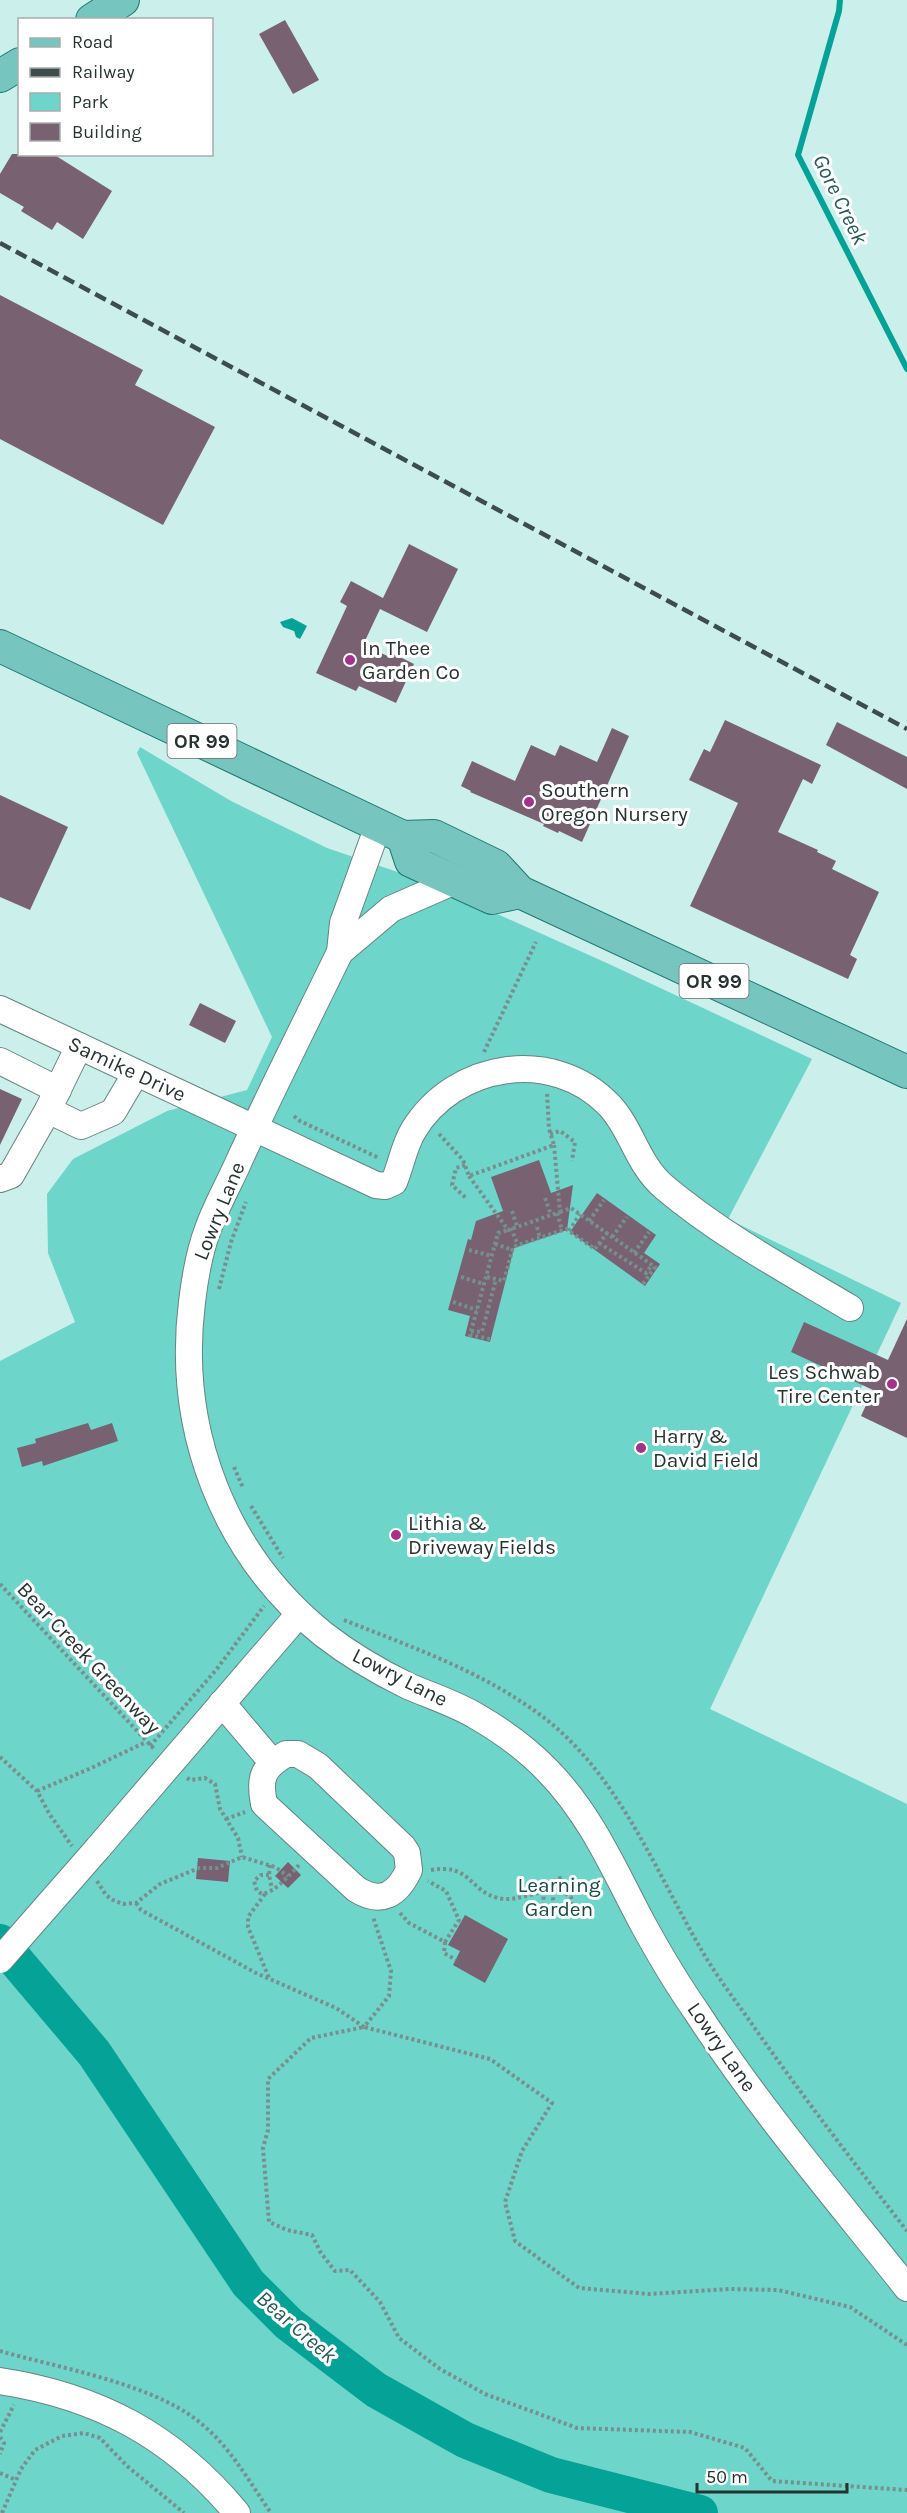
<svg xmlns="http://www.w3.org/2000/svg" width="907" height="2513" font-family="Karla,sans-serif">
<style>
.green{fill:#6dd5ca}
.water{fill:#05a297}
.lines{fill:none;stroke-linecap:round;stroke-linejoin:round}
.stream{stroke:#05a297;stroke-width:6}
.river{stroke:#05a297;stroke-width:36}
.building{fill:#786171}
.minor-casing{stroke:#648581;stroke-width:28}
.major-casing{stroke:#1e7971;stroke-width:34}
.path{stroke:#77908d;stroke-width:4;stroke-dasharray:3 3;stroke-linecap:butt}
.minor{stroke:#fff;stroke-width:26}
.major{stroke:#76c5be;stroke-width:32}
.rail{stroke:#3c4d4b;stroke-width:4.5;stroke-dasharray:12 6;stroke-linecap:butt}
.minor-bridge-casing{stroke:#648581;stroke-width:28;stroke-linecap:butt}
.minor-bridge{stroke:#fff;stroke-width:26}
.poi-dot{fill:#a4318c;stroke:#fff;stroke-width:2}
.labels{text-anchor:middle;stroke-width:6;stroke-linejoin:round;paint-order:stroke}
.shield{fill:#fff;stroke:#66706f;stroke-width:1.5}
.shield-label{font-size:20px;font-weight:bold;fill:#253331}
.poi-label{font-size:21px;fill:#253331;stroke:#fff;text-anchor:start}
.street-label{font-size:21px;fill:#253331;stroke:#fff}
.park-label{font-size:21px;fill:#164c47;stroke:#fff}
.water-label{font-size:22px;font-style:italic;fill:#275c57;stroke:#fff}
</style>
<rect width="100%" height="100%" fill="#cbefea"/>
<polygon class="green" points="140,747 231,801 327,848 421,880 609,964 812,1059 728,1219 901,1303 710,1709 907,1804 907,2513 0,2513 0,1361 75,1322 48,1253 47,1194 73,1159 167,1111 247,1090 272,1037 137,753"/>
<polygon class="water" points="292,618 307,626 300,639 296,637 294,631 283,627 280,622"/>
<g class="lines">
<polyline class="stream" points="840,0 839,11 798,155 907,369"/>
<polyline class="river" points="0,1942 94,2053 248,2283 289,2324 376,2390 465,2440 551,2475 700,2513"/>
</g>
<g class="building">
<polygon points="285,20 319,80 293,94 259,34"/>
<polygon points="12,154 53,154 112,191 83,239 57,222 52,230 21,211 24,207 0,193 0,174"/>
<polygon points="0,295 143,370 135,385 215,427 163,525 0,439"/>
<polygon points="409,544 458,569 427,632 380,609 363,645 392,658 394,654 414,664 396,703 359,686 356,691 316,673 347,606 340,602 351,581 383,598"/>
<polygon points="725,720 821,765 812,784 803,779 778,832 818,850 817,852 836,861 832,869 879,892 850,955 857,959 848,979 690,906 738,803 689,780 704,749 710,752"/>
<polygon points="837,722 907,757 907,789 826,745"/>
<polygon points="612,728 629,736 582,842 559,831 558,833 543,826 544,824 470,792 471,791 461,786 472,761 515,781 531,745 555,756 560,745 597,762"/>
<polygon points="0,795 68,827 30,910 0,897"/>
<polygon points="200,1003 236,1021 225,1043 189,1025"/>
<polygon points="0,1089 22,1099 0,1145"/>
<polygon points="539,1160 551,1193 573,1185 567,1230 514,1248 490,1342 465,1336 470,1316 448,1310 468,1239 471,1240 476,1221 503,1211 491,1177"/>
<polygon points="597,1193 656,1235 644,1253 660,1264 645,1286 570,1232"/>
<polygon points="907,1319 907,1438 861,1416 873,1390 791,1352 804,1322 888,1360"/>
<polygon points="88,1423 91,1430 112,1423 118,1441 43,1466 42,1461 22,1467 17,1448 36,1443 35,1439"/>
<polygon points="198,1858 230,1861 228,1882 196,1879"/>
<polygon points="288,1862 301,1875 288,1888 275,1876"/>
<polygon points="465,1915 508,1939 485,1983 453,1965 460,1951 448,1945"/>
</g>
<g class="lines">
<defs>
<g id="minor">
<path d="M378 826 343 923 340 952C306 1022 271 1091 239 1161 229 1184 216 1206 208 1229 199 1252 195 1277 192 1302 176 1429 223 1553 323 1634 350 1655 377 1671 408 1686 431 1696 454 1703 476 1716 502 1731 527 1749 548 1771 592 1816 615 1872 644 1926 660 1955 677 1984 696 2011 759 2108 835 2197 907 2288"/>
<polyline points="340,952 391,909 455,881"/>
<path d="M0 1009 376 1185 385 1186 394 1182C401 1165 404 1146 413 1131 454 1062 553 1047 609 1105 632 1129 637 1164 664 1187 721 1235 786 1270 850 1308"/>
<polyline points="0,1061 58,1090"/>
<polyline points="48,1110 81,1126 113,1112 136,1073"/>
<polyline points="0,1179 11,1175 48,1110 79,1046"/>
<polyline points="222,1703 272,1762"/>
<path d="M286 1754H298L318 1766 403 1847 407 1853 409 1870C397 1895 381 1905 356 1889L264 1804C259 1778 262 1768 286 1754Z"/>
<polyline points="98,1848 299,1614"/>
<path d="M0 2381C98 2396 173 2436 237 2513"/>
</g>
<g id="major">
<polyline points="92,20 123,0"/>
<polyline points="0,76 20,64"/>
<polyline points="0,646 403,837 434,836 496,866 520,892 907,1072"/>
<polyline points="403,837 411,861 492,898 520,892"/>
</g>
</defs>
<use href="#minor" class="minor-casing"/>
<use href="#major" class="major-casing"/>
<g class="path">
<polyline points="484,1052 536,942"/>
<polyline points="294,1116 300,1121 379,1158"/>
<polyline points="439,1134 463,1160 469,1176 554,1145 549,1129 547,1093"/>
<polyline points="550,1134 560,1131 575,1142 572,1161"/>
<polyline points="465,1165 456,1168 452,1185 466,1198"/>
<polyline points="469,1176 508,1230 560,1212 554,1145"/>
<polyline points="545,1198 551,1215"/>
<polyline points="512,1211 517,1226"/>
<polyline points="560,1212 571,1208 655,1267 643,1284"/>
<polyline points="557,1213 562,1230"/>
<polyline points="589,1221 604,1200"/>
<polyline points="537,1227 540,1238"/>
<polyline points="511,1228 518,1245"/>
<polyline points="569,1231 580,1214"/>
<polyline points="612,1237 627,1217"/>
<polyline points="599,1243 646,1273 652,1265"/>
<polyline points="495,1244 513,1250"/>
<polyline points="469,1250 492,1256"/>
<polyline points="634,1253 649,1232"/>
<polyline points="461,1277 484,1284"/>
<polyline points="487,1277 504,1281 513,1247 518,1245 566,1229 595,1249 607,1233"/>
<polyline points="219,1289 231,1242 246,1202"/>
<polyline points="453,1302 477,1310"/>
<polyline points="471,1331 482,1332 496,1279"/>
<polyline points="490,1339 470,1335 498,1233 508,1230"/>
<polyline points="234,1467 243,1488"/>
<polyline points="251,1506 283,1558"/>
<polyline points="0,1584 154,1749"/>
<path d="M344 1620C414 1648 487 1673 547 1720 622 1780 658 1877 705 1956 720 1981 738 2004 754 2027 803 2097 855 2164 907 2231"/>
<polyline points="150,1746 216,1670 264,1606"/>
<polyline points="0,1757 37,1791 50,1815 72,1846"/>
<polyline points="187,1778 190,1780 205,1778 215,1784 220,1809 238,1838 242,1857"/>
<polyline points="37,1791 89,1769 146,1742"/>
<polyline points="226,1819 245,1812"/>
<polyline points="270,1865 269,1875 272,1889"/>
<path d="M431 1870C471 1863 469 1891 498 1898 522 1904 548 1881 571 1897L572 1906 560 1914 555 1913 552 1892 560 1883V1878L544 1886 543 1909 549 1915 555 1913"/>
<path d="M269 1875H261L254 1881 257 1891 262 1894C276 1892 290 1874 300 1864"/>
<polyline points="97,1881 106,1895 113,1900 123,1904 136,1903 160,1884 199,1868 217,1868 242,1857 275,1867 288,1876"/>
<polyline points="265,1894 248,1917 248,1927 269,1978"/>
<polyline points="136,1903 141,1910 256,1973 336,2008 364,2027 389,1996 391,1971 373,1917"/>
<polyline points="400,1913 409,1923 445,1942 459,1920 446,1891 428,1881"/>
<polyline points="445,1942 444,1953 456,1960"/>
<polyline points="907,2345 850,2307 778,2290 729,2289 649,2294 579,2288 515,2241 505,2202 522,2151 552,2103 490,2059 364,2027 311,2038 268,2079 268,2130 263,2148 269,2222 287,2230 312,2235 321,2253 335,2271 350,2270 380,2302 399,2338 440,2369 485,2394 577,2428 690,2432 745,2448 772,2481 907,2490"/>
<path d="M0 2351C59 2368 150 2383 198 2421 230 2446 248 2480 271 2513"/>
<polyline points="0,2432 14,2405"/>
<polyline points="0,2437 4,2443 0,2454"/>
<polyline points="0,2473 16,2480"/>
<polyline points="2,2513 21,2469 35,2450 62,2436 84,2433 100,2438 127,2466 184,2513"/>
</g>
<use href="#minor" class="minor"/>
<use href="#major" class="major"/>
<polyline class="rail" points="0,243 907,729"/>
<defs>
<polyline id="minor-bridge" points="0,1960 98,1848"/>
</defs>
<use href="#minor-bridge" class="minor-bridge-casing"/>
<use href="#minor-bridge" class="minor-bridge"/>
</g>
<g class="poi-dot">
<circle cx="350" cy="660" r="6"/>
<circle cx="529" cy="802" r="6"/>
<circle cx="892" cy="1384" r="6"/>
<circle cx="641" cy="1448" r="6"/>
<circle cx="396" cy="1535" r="6"/>
</g>
<g class="labels">
<g class="shield">
<rect x="167.5" y="724" width="69" height="34" rx="4.5"/>
<rect x="679.5" y="964" width="69" height="34" rx="4.5"/>
</g>
<g class="shield-label">
<text x="202" y="748">OR 99</text>
<text x="714" y="988">OR 99</text>
</g>
<g class="poi-label">
<text x="362" y="655">In Thee<tspan x="362" dy="24">Garden Co</tspan></text>
<text x="541" y="797">Southern<tspan x="541" dy="24">Oregon Nursery</tspan></text>
<text x="880" y="1379" text-anchor="end">Les Schwab<tspan x="880" dy="24">Tire Center</tspan></text>
<text x="653" y="1443">Harry &amp;<tspan x="653" dy="24">David Field</tspan></text>
<text x="408" y="1530">Lithia &amp;<tspan x="408" dy="24">Driveway Fields</tspan></text>
</g>
<g class="street-label">
<text transform="translate(127 1069) rotate(25)" y="7">Samike Drive</text>
<text transform="translate(219 1211) rotate(-68)" y="7">Lowry Lane</text>
<text transform="translate(89 1658) rotate(47)" y="7">Bear Creek Greenway</text>
<text transform="translate(400 1677) rotate(27)" y="7">Lowry Lane</text>
<text transform="translate(722 2047) rotate(55)" y="7">Lowry Lane</text>
</g>
<g class="park-label">
<text x="559" y="1892">Learning<tspan x="559" dy="24">Garden</tspan></text>
</g>
<g class="water-label">
<text transform="translate(841 199) rotate(64)" y="8">Gore Creek</text>
<text transform="translate(297 2326) rotate(41)" y="8">Bear Creek</text>
</g>
</g>
<rect x="18" y="18" width="195" height="138" fill="#ffffff" stroke="#a8adad" stroke-width="1.5"/>
<rect x="30" y="38" width="30" height="9" fill="#76c5be" stroke="#a8adad" stroke-width="1.5"/>
<text x="72" y="48" font-size="18" fill="#253331">Road</text>
<rect x="30" y="68" width="30" height="9" fill="#3c4d4b" stroke="#a8adad" stroke-width="1.5"/>
<text x="72" y="78" font-size="18" fill="#253331">Railway</text>
<rect x="30" y="93" width="30" height="18" fill="#6dd5ca" stroke="#a8adad" stroke-width="1.5"/>
<text x="72" y="108" font-size="18" fill="#253331">Park</text>
<rect x="30" y="123" width="30" height="18" fill="#786171" stroke="#a8adad" stroke-width="1.5"/>
<text x="72" y="138" font-size="18" fill="#253331">Building</text>
<path d="M697 2483v9h150v-9" fill="none" stroke="#253331" stroke-width="3"/>
<text x="706" y="2483" font-size="18" fill="#253331" stroke="#ffffff" stroke-width="4.5" paint-order="stroke">50 m</text>
</svg>
